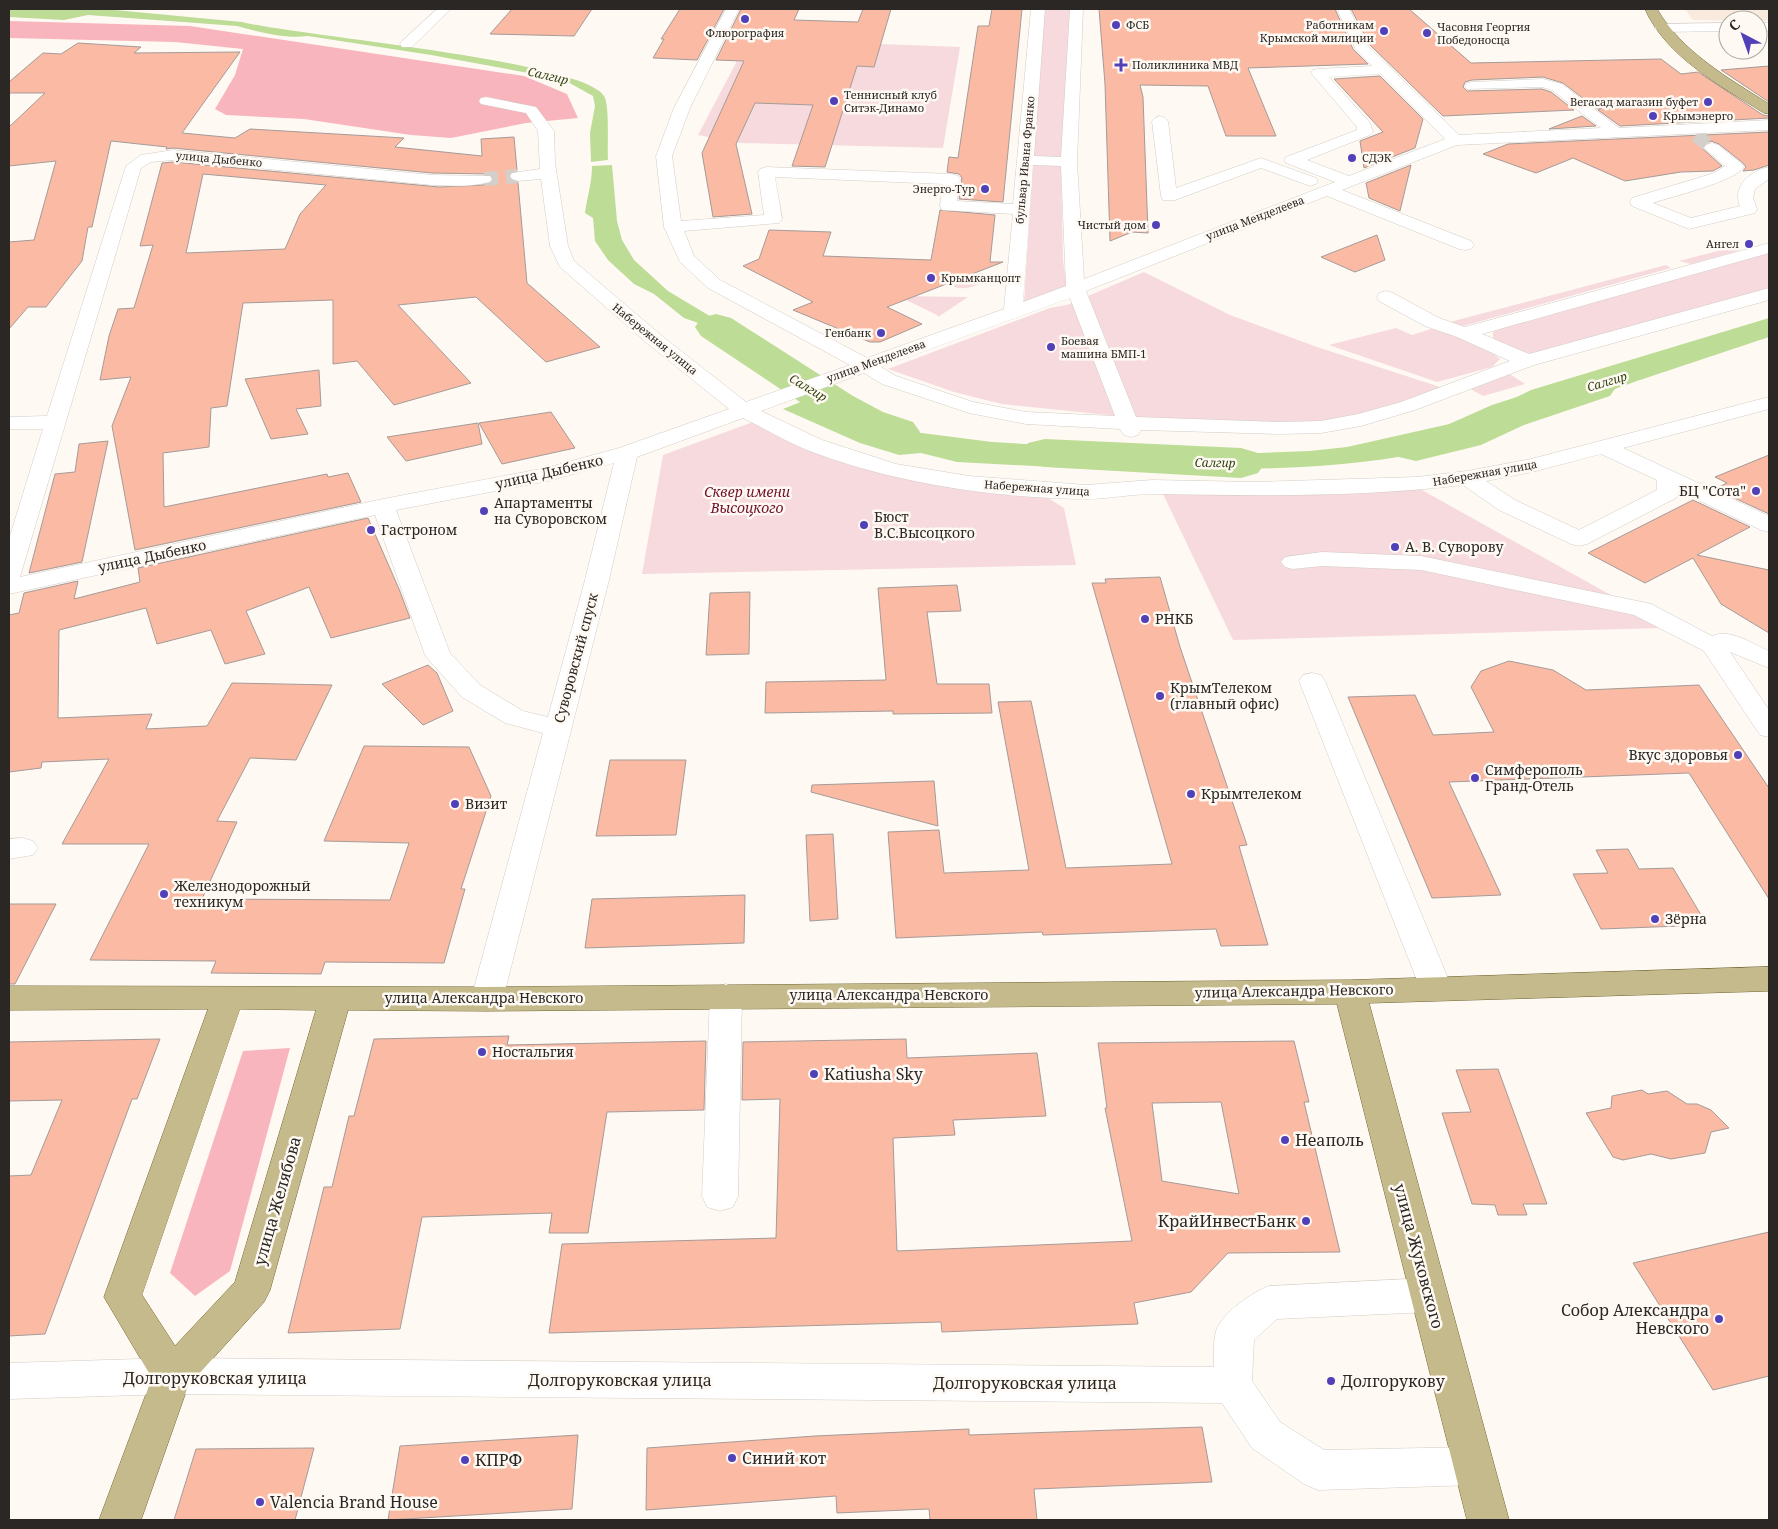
<svg xmlns="http://www.w3.org/2000/svg" width="1778" height="1529" font-family="'Noto Serif',serif">
<style>
.built{fill:#f8ebdd}
.green{fill:#f6dadd}
.forest{fill:#f9b5bd}
.water{fill:#bddc95}
.lines{fill:none;stroke-linecap:round;stroke-linejoin:round}
.river{fill:#bddc95;fill-rule:evenodd}
.building{fill:#fabaa4;stroke:#a59b98;fill-rule:evenodd}
.minor-tunnel{stroke:#d4cfca;stroke-width:14;stroke-dasharray:14 8;stroke-linecap:butt}
.minor-casing{stroke:#d3ccc5;stroke-width:1}
.major-casing{stroke:#746935;stroke-width:1}
.minor{fill:#fff;fill-rule:evenodd}
.major{fill:#c4ba8b;fill-rule:evenodd}
.poi-dot{fill:#5140b8;stroke:#fff9f3;stroke-width:2}
.labels{text-anchor:middle;stroke-width:5;stroke-linejoin:round;paint-order:stroke}
.far-poi-label{font-size:11px;fill:#2a2724;stroke:#fff9f3;text-anchor:start}
.far-street-label{font-size:11px;fill:#2a2724;stroke:#fff9f3}
.far-water-label{font-size:12px;font-style:italic;fill:#2f420f;stroke:#fff9f3}
.street-label{font-size:14px;fill:#2a2724;stroke:#fff9f3}
.poi-label{font-size:14px;fill:#2a2724;stroke:#fff9f3;text-anchor:start}
.park-label{font-size:14px;font-style:italic;fill:#72102c;stroke:#fff9f3}
.near-poi-label{font-size:16px;fill:#2a2724;stroke:#fff9f3;text-anchor:start}
.near-street-label{font-size:16px;fill:#2a2724;stroke:#fff9f3}
</style>
<rect width="100%" height="100%" fill="#fff9f3"/>
<polygon class="built" points="1685,9 1769,9 1769,21 1693,20"/>
<g class="green">
<polygon points="1045,9 1070,9 1061,161 1032,159"/>
<polygon points="880,44 960,47 943,148 740,143 698,135 737,61 874,67"/>
<polygon points="1033,161 1061,163 1063,261 1067,286 1024,302"/>
<polygon points="1733,247 1741,250 1691,264 1679,261"/>
<path d="M1769 253V288L1540 353C1523 355 1506 348 1493 338V332L1504 327Z"/>
<polygon points="1666,265 1671,268 1467,325 1458,327 1446,323"/>
<polygon points="1144,272 1230,315 1317,347 1443,388 1402,403 1339,419 1291,423 1157,420 1002,404 954,392 888,369 1050,308 1067,305"/>
<path d="M981 273 989 276 988 281C975 286 963 292 950 285Z"/>
<polygon points="898,296 968,297 938,317 937,315"/>
<polygon points="1437,327 1490,351 1500,359 1492,367 1437,382 1329,345 1396,328 1412,335"/>
<polygon points="1508,373 1525,384 1483,396 1465,386"/>
<polygon points="753,422 803,446 945,485 1048,498 1064,508 1076,565 642,574 663,455"/>
<polygon points="1420,489 1609,594 1660,628 1233,640 1163,494 1295,494"/>
</g>
<g class="forest">
<polygon points="9,21 190,26 524,76 567,94 578,118 526,123 451,138 411,135 304,119 226,115 215,109 235,75 243,49 175,42 9,38"/>
<polygon points="290,1048 230,1271 195,1296 170,1273 243,1051"/>
</g>
<g class="water">
<path d="M9 9 115 10 242 22C298 36 581 60 604 96 610 105 607 148 608 160L591 162 590 133 595 106 593 96 566 81 556 78 431 55 308 36C286 39 259 32 237 26L88 15 64 20 9 17Z"/>
<path d="M612 165 617 221 622 240 634 260 668 291 798 369 770 379 766 369 724 337 701 324 684 318 654 294 634 284 608 260 595 241 593 218 585 213C587 197 592 183 592 166Z"/>
<polygon points="1769,318 1769,337 1637,381 1548,413 1521,416 1499,406 1531,390"/>
<polygon points="818,395 837,396 893,425 914,432 992,442 1129,450 1131,466 1071,468 957,462 921,453 899,455 860,443 783,409"/>
<path d="M1483 414 1507 426C1472 445 1437 451 1398 457 1318 470 1239 470 1158 467L1153 452 1234 454 1310 451 1347 447 1454 423Z"/>
</g>
<g class="lines">
<g class="river">
<polygon points="716,314 731,318 853,396 883,412 913,422 920,432 913,442 896,446 850,431 806,406 701,336 695,327 701,318"/>
<polygon points="1594,372 1610,376 1617,386 1610,396 1524,425 1481,445 1416,461 1399,457 1392,447 1399,437 1447,425 1492,405"/>
<polygon points="1045,439 1241,448 1258,453 1265,463 1258,473 1241,478 1045,467 1028,463 1021,453 1028,443"/>
</g>
</g>
<g class="building">
<polygon points="512,9 592,9 574,36 490,34"/>
<polygon points="680,9 724,9 697,60 653,58 664,39 661,39"/>
<polygon points="741,9 799,9 794,20 858,22 863,9 891,9 874,67 857,66 825,167 792,166 813,105 755,103 736,144 752,214 713,217 702,153 744,61 716,60"/>
<polygon points="992,9 1022,9 1003,202 959,199 962,178 959,174 947,172 949,157 958,158 978,26 989,26"/>
<polygon points="1099,9 1335,9 1353,49 1368,64 1248,68 1276,136 1226,136 1208,86 1140,85 1143,97 1148,233 1132,232 1110,241 1105,84"/>
<polygon points="1351,9 1409,9 1471,63 1661,59 1681,74 1698,72 1763,115 1769,116 1769,118 1620,126 1598,110 1602,108 1597,109 1563,83 1543,77 1472,80 1465,82 1463,87 1467,91 1542,89 1551,92 1574,110 1443,116 1370,45"/>
<path d="M78 43 141 47 134 53 240 52 182 133 235 138 250 129 404 138 395 147 482 156 481 139 514 137 517 170 510 172 508 177 511 181 518 183 527 283 600 347 546 362 476 297 398 305 471 383 394 405 357 361 333 364V300L243 303 227 406 211 408 209 447 163 453 164 507 327 474 328 477 348 473 361 502 135 550 112 426 131 377 100 380 109 336 118 309 134 308 153 245 140 246 162 163 173 162 439 187 483 185 492 183 494 178 490 174 432 173 173 148 166 149 167 147 111 141 92 227H88L82 261 46 307H28L9 329V242L34 240 56 161 9 166V127L45 93H9V82L43 53 61 54ZM203 174 326 185 300 214 285 249 186 253Z"/>
<polygon points="1769,66 1769,102 1721,70"/>
<polygon points="1380,76 1423,119 1415,148 1364,168 1360,141 1383,132 1334,79"/>
<polygon points="1582,116 1596,126 1549,129"/>
<polygon points="1769,132 1769,165 1754,170 1743,171 1746,167 1743,163 1719,144 1711,141 1704,144 1702,148 1722,166 1713,171 1681,172 1625,181 1573,158 1536,173 1483,154 1508,144"/>
<polygon points="1411,165 1400,211 1369,198 1366,183"/>
<polygon points="940,210 995,215 990,262 1003,262 887,307 922,324 880,342 870,342 793,310 813,302 743,266 759,259 769,230 831,232 823,256 931,260"/>
<polygon points="1377,235 1385,260 1355,272 1321,257"/>
<polygon points="319,370 321,406 296,409 308,434 271,439 245,379"/>
<polygon points="551,412 575,448 502,464 479,423"/>
<polygon points="478,423 482,444 406,461 387,437"/>
<polygon points="108,441 82,562 29,573 55,474 75,472 79,444"/>
<polygon points="1769,455 1769,514 1715,489 1727,483 1715,477"/>
<polygon points="1693,500 1750,527 1697,555 1769,570 1769,633 1721,604 1693,558 1645,583 1588,553"/>
<polygon points="368,518 399,589 410,618 331,638 309,587 246,611 265,654 225,664 211,630 157,644 146,608 59,630 58,718 152,714 146,729 207,726 232,683 332,685 296,760 250,758 217,821 237,822 202,899 390,900 409,843 324,841 364,746 469,747 491,796 461,889 465,889 444,963 325,962 321,974 211,973 216,961 90,960 149,844 62,844 109,759 42,762 41,768 9,772 9,615 19,613 24,593 78,581 74,599 140,582 138,568"/>
<polygon points="1160,577 1180,647 1247,845 1239,846 1268,945 1221,946 1216,929 1043,935 1042,932 896,938 888,832 939,830 944,873 1029,870 998,702 1031,701 1066,868 1172,864 1092,583 1106,583 1105,579"/>
<polygon points="957,585 961,611 927,612 937,684 989,684 992,713 893,714 893,711 765,713 766,682 886,680 878,588"/>
<polygon points="750,592 749,654 706,655 710,593"/>
<polygon points="1509,661 1553,670 1586,690 1699,685 1769,788 1769,899 1689,773 1449,782 1501,895 1432,898 1348,697 1415,695 1433,735 1494,732 1471,687 1481,671"/>
<polygon points="428,665 437,673 453,711 423,725 382,684"/>
<polygon points="610,760 686,760 676,835 596,836"/>
<polygon points="934,781 938,826 811,792 812,785"/>
<polygon points="833,834 838,919 810,921 806,835"/>
<polygon points="1628,849 1639,869 1673,868 1707,925 1601,929 1573,874 1608,873 1596,850"/>
<polygon points="745,895 744,943 585,948 592,899"/>
<polygon points="9,904 56,904 15,984 9,984"/>
<polygon points="509,1036 507,1045 706,1041 704,1110 607,1112 588,1233 549,1233 552,1213 422,1217 400,1329 288,1333 324,1187 332,1187 349,1116 354,1116 374,1039"/>
<polygon points="160,1039 137,1099 132,1099 45,1334 9,1336 9,1176 31,1175 62,1100 9,1101 9,1042"/>
<path d="M906 1039 907 1058 1037 1053 1046 1116 953 1120 955 1135 893 1138 897 1251 1132 1241 1105 1108H1107L1098 1043 1294 1041 1309 1102H1304L1340 1252 1228 1253 1191 1292 1134 1303 1138 1324 942 1332 941 1322 549 1333 562 1244 776 1238 780 1099 742 1100 743 1042ZM1221 1102 1239 1194 1162 1181 1152 1103Z"/>
<polygon points="1498,1069 1547,1204 1523,1204 1527,1215 1498,1215 1495,1205 1472,1204 1442,1113 1471,1112 1456,1070"/>
<polygon points="1642,1090 1648,1094 1667,1091 1687,1104 1697,1104 1711,1110 1729,1128 1711,1132 1705,1153 1671,1159 1651,1154 1623,1160 1613,1157 1586,1113 1611,1108 1612,1096"/>
<polygon points="1769,1232 1769,1376 1713,1390 1633,1263"/>
<polygon points="1202,1427 1212,1482 1034,1489 1037,1520 930,1520 929,1509 837,1513 836,1496 646,1510 647,1448 815,1436 969,1429 969,1435"/>
<polygon points="578,1435 572,1509 388,1520 400,1446"/>
<polygon points="314,1448 295,1520 174,1520 196,1449"/>
</g>
<g class="lines">
<g class="minor-tunnel">
<polyline points="1696,135 1712,148"/>
<polyline points="484,179 518,176"/>
</g>
<defs>
<g id="minor">
<polygon points="437,9 451,9 412,47 402,47 400,44 402,41"/>
<path d="M726 9H739L690 108 672 156 681 221 764 215 758 172 760 169 766 167 952 174 958 176 960 179 957 201 1013 204 1031 9H1045L1034 156 1061 157 1070 9H1083L1077 162 1084 279 1335 182 1286 163 1284 160 1286 157 1357 130V127L1311 73 1313 70 1318 69 1372 66 1355 48 1337 9H1349L1368 46 1459 135 1601 128 1552 90 1542 87 1467 89 1465 86 1467 83 1472 82 1543 79 1562 84 1619 128 1769 120V130L1457 145 1342 190 1471 241 1474 245 1471 249 1465 250 1459 249 1327 196 1086 291 1136 417 1279 422 1321 421 1358 414 1401 402 1510 361 1457 337 1425 326 1379 301 1377 297 1379 293 1386 291 1393 293 1439 318 1465 327 1769 243V253L1482 334 1529 354 1769 288V300L1534 365 1415 410 1361 426 1321 433 1279 434 1141 430 1138 435 1131 437 1124 435 1120 429 1026 424 969 413 882 384 864 373 761 411 822 440 896 464 969 476 1086 485 1152 480 1255 482 1417 477 1467 471 1531 459 1769 397V409L1623 448 1769 516V532L1761 530 1679 491 1676 498 1587 544 1579 546 1571 544 1499 510 1463 485C1363 497 1261 496 1161 494 1136 493 1110 499 1085 499 994 498 892 483 807 450 785 441 764 428 743 418L637 457 609 580 503 999 498 1007 487 1011 476 1007 471 999 543 733 505 723 462 697 429 660 425 655 375 515 9 594V539L43 429H9V417L47 416 126 166 141 155 173 150 432 175 490 176 492 179 490 182C471 187 451 186 432 185L173 160 151 162 141 168 20 577 383 499 546 468 619 448 729 409 648 344 560 267 550 246 541 179 518 181 512 179 510 176 512 173 540 169 538 131 526 113 481 104 479 101 481 98 486 97 536 107 554 131 555 163 568 246 574 261 662 336 746 402 850 365 708 288 680 262 664 227 656 156 674 108ZM1381 74 1445 139 1349 176 1307 160 1370 135 1373 132 1370 123 1329 77ZM1033 165 1061 166 1066 286 1023 302ZM775 177 943 184 940 206 942 210 1013 214 1004 309 867 358 720 280 694 256 684 231 779 223 782 219ZM1070 298 1115 416 1026 412 973 402 896 376 881 367ZM1601 454 1657 480V490L1579 530 1515 500 1486 481 1532 472ZM614 463 585 580 548 717 523 711 480 685 450 653 396 510 548 481Z"/>
<polygon points="1728,23 1728,31 1661,32 1654,28 1661,24"/>
<rect x="1758" y="23" width="11" height="8"/>
<polygon points="1160,116 1165,118 1168,121 1176,188 1261,158 1316,178 1318,181 1316,184 1310,186 1261,168 1175,200 1163,200 1161,196 1152,121 1155,118"/>
<path d="M1712 143 1718 145 1742 164 1744 167C1734 182 1673 196 1653 203L1691 218 1740 206C1732 186 1750 171 1769 167V179L1755 189 1753 198 1757 209 1755 213 1689 229 1632 206 1630 202 1632 198 1714 173 1725 166 1704 148 1706 145Z"/>
<path d="M1322 552 1421 556 1642 602 1651 604 1712 636C1731 628 1752 644 1769 651V668L1730 652 1769 710V737L1760 735 1704 651 1634 615 1421 570 1322 566 1293 569 1285 567 1281 562 1285 557Z"/>
<polygon points="1312,673 1321,675 1325,681 1452,988 1447,996 1436,1000 1425,996 1420,988 1299,681 1303,675"/>
<polygon points="23,838 33,841 38,848 33,855 9,859 9,839"/>
<polygon points="726,984 737,988 742,996 738,1196 733,1207 720,1211 707,1207 702,1196 710,996 715,988"/>
<path d="M1429 1278 1442 1283 1448 1295 1442 1307 1429 1312 1277 1319 1254 1340 1252 1381 1280 1422 1324 1450 1474 1447 1488 1452 1494 1466 1488 1480 1474 1485 1318 1490 1304 1484 1252 1448 1222 1403 172 1394 9 1399V1363L172 1358 1214 1367C1214 1356 1213 1342 1216 1331 1221 1314 1252 1292 1269 1286Z"/>
</g>
<g id="major">
<path d="M1645 9H1657C1682 52 1728 78 1769 104V114L1764 113C1721 86 1666 57 1645 9Z"/>
<path d="M1769 967V991L1369 1003 1509 1520H1467L1337 1004 487 1011 348 1010 270 1290 264 1302 188 1386 141 1520H99L152 1378 104 1297 208 1009 9 1010V986L487 987 1350 980ZM240 1009 316 1010 235 1282 175 1346 142 1295Z"/>
</g>
</defs>
<use href="#minor" class="minor-casing"/>
<use href="#major" class="major-casing"/>
<use href="#minor" class="minor"/>
<use href="#major" class="major"/>
</g>
<g class="poi-dot">
<circle cx="745" cy="19" r="5"/>
<circle cx="1116" cy="25" r="5"/>
<circle cx="1384" cy="31" r="5"/>
<circle cx="1427" cy="33" r="5"/>
<path d="M1118.5 57.5h5v5h5v5h-5v5h-5v-5h-5v-5h5z"/>
<circle cx="834" cy="101" r="5"/>
<circle cx="1708" cy="102" r="5"/>
<circle cx="1653" cy="116" r="5"/>
<circle cx="1352" cy="158" r="5"/>
<circle cx="985" cy="189" r="5"/>
<circle cx="1156" cy="225" r="5"/>
<circle cx="1749" cy="244" r="5"/>
<circle cx="931" cy="278" r="5"/>
<circle cx="881" cy="333" r="5"/>
<circle cx="1051" cy="347" r="5"/>
<circle cx="1756" cy="491" r="5"/>
<circle cx="484" cy="511" r="5"/>
<circle cx="864" cy="525" r="5"/>
<circle cx="371" cy="530" r="5"/>
<circle cx="1395" cy="547" r="5"/>
<circle cx="1145" cy="619" r="5"/>
<circle cx="1160" cy="696" r="5"/>
<circle cx="1738" cy="755" r="5"/>
<circle cx="1475" cy="778" r="5"/>
<circle cx="1191" cy="794" r="5"/>
<circle cx="455" cy="804" r="5"/>
<circle cx="164" cy="894" r="5"/>
<circle cx="1655" cy="919" r="5"/>
<circle cx="482" cy="1052" r="5"/>
<circle cx="814" cy="1074" r="5"/>
<circle cx="1285" cy="1140" r="5"/>
<circle cx="1306" cy="1221" r="5"/>
<circle cx="1719" cy="1319" r="5"/>
<circle cx="1331" cy="1381" r="5"/>
<circle cx="732" cy="1458" r="5"/>
<circle cx="465" cy="1460" r="5"/>
<circle cx="260" cy="1502" r="5"/>
</g>
<g class="labels">
<g class="far-poi-label">
<text x="1126" y="29">ФСБ</text>
<text x="1374" y="29" text-anchor="end">Работникам<tspan x="1374" dy="13">Крымской милиции</tspan></text>
<text x="1437" y="31">Часовня Георгия<tspan x="1437" dy="13">Победоносца</tspan></text>
<text x="745" y="37" text-anchor="middle">Флюрография</text>
<text x="1132" y="69">Поликлиника МВД</text>
<text x="844" y="99">Теннисный клуб<tspan x="844" dy="13">Ситэк-Динамо</tspan></text>
<text x="1698" y="106" text-anchor="end">Вегасад магазин буфет</text>
<text x="1663" y="120">Крымэнерго</text>
<text x="1362" y="162">СДЭК</text>
<text x="975" y="193" text-anchor="end">Энерго-Тур</text>
<text x="1146" y="229" text-anchor="end">Чистый дом</text>
<text x="1739" y="248" text-anchor="end">Ангел</text>
<text x="941" y="282">Крымканцопт</text>
<text x="871" y="337" text-anchor="end">Генбанк</text>
<text x="1061" y="345">Боевая<tspan x="1061" dy="13">машина БМП-1</tspan></text>
</g>
<g class="far-street-label">
<text transform="translate(219 159) rotate(5)" y="4">улица Дыбенко</text>
<text transform="translate(1025 160) rotate(-85)" y="4">бульвар Ивана Франко</text>
<text transform="translate(1255 218) rotate(-21)" y="4">улица Менделеева</text>
<text transform="translate(655 339) rotate(39)" y="4">Набережная улица</text>
<text transform="translate(876 361) rotate(-20)" y="4">улица Менделеева</text>
<text transform="translate(1485 473) rotate(-10)" y="4">Набережная улица</text>
<text transform="translate(1037 488) rotate(4)" y="4">Набережная улица</text>
</g>
<g class="far-water-label">
<text transform="translate(548 76) rotate(13)" y="4">Салгир</text>
<text transform="translate(1607 382) rotate(-17)" y="4">Салгир</text>
<text transform="translate(808 388) rotate(31)" y="4">Салгир</text>
<text transform="translate(1215 463) rotate(1)" y="4">Салгир</text>
</g>
<g class="street-label">
<text transform="translate(549 472) rotate(-13)" y="5">улица Дыбенко</text>
<text transform="translate(152 556) rotate(-12)" y="5">улица Дыбенко</text>
<text transform="translate(576 658) rotate(-75)" y="5">Суворовский спуск</text>
<text transform="translate(1294 991) rotate(-1)" y="5">улица Александра Невского</text>
<text x="889" y="1000">улица Александра Невского</text>
<text x="484" y="1003">улица Александра Невского</text>
</g>
<g class="poi-label">
<text x="1746" y="496" text-anchor="end">БЦ "Сота"</text>
<text x="494" y="508">Апартаменты<tspan x="494" dy="16">на Суворовском</tspan></text>
<text x="874" y="522">Бюст<tspan x="874" dy="16">В.С.Высоцкого</tspan></text>
<text x="381" y="535">Гастроном</text>
<text x="1405" y="552">А. В. Суворову</text>
<text x="1155" y="624">РНКБ</text>
<text x="1170" y="693">КрымТелеком<tspan x="1170" dy="16">(главный офис)</tspan></text>
<text x="1728" y="760" text-anchor="end">Вкус здоровья</text>
<text x="1485" y="775">Симферополь<tspan x="1485" dy="16">Гранд-Отель</tspan></text>
<text x="1201" y="799">Крымтелеком</text>
<text x="465" y="809">Визит</text>
<text x="174" y="891">Железнодорожный<tspan x="174" dy="16">техникум</tspan></text>
<text x="1665" y="924">Зёрна</text>
<text x="492" y="1057">Ностальгия</text>
</g>
<g class="park-label">
<text x="747" y="497">Сквер имени<tspan x="747" dy="16">Высоцкого</tspan></text>
</g>
<g class="near-poi-label">
<text x="824" y="1080">Katiusha Sky</text>
<text x="1295" y="1146">Неаполь</text>
<text x="1296" y="1227" text-anchor="end">КрайИнвестБанк</text>
<text x="1709" y="1316" text-anchor="end">Собор Александра<tspan x="1709" dy="18">Невского</tspan></text>
<text x="1341" y="1387">Долгорукову</text>
<text x="742" y="1464">Синий кот</text>
<text x="475" y="1466">КПРФ</text>
<text x="270" y="1508">Valencia Brand House</text>
</g>
<g class="near-street-label">
<text transform="translate(277 1201) rotate(-74)" y="6">улица Желябова</text>
<text transform="translate(1419 1256) rotate(75)" y="6">улица Жуковского</text>
<text x="215" y="1384">Долгоруковская улица</text>
<text x="620" y="1386">Долгоруковская улица</text>
<text x="1025" y="1389">Долгоруковская улица</text>
</g>
</g>
<rect width="1778" height="1529" fill="none" stroke="#2a2724" stroke-width="20"/>
<g transform="translate(1743 35) rotate(319)"><circle r="24" fill="#fff9f3" stroke="#aaa5a0"/>
<path d="M0-4L9 19L0 12L-9 19Z" fill="#5140b8"/>
<text y="-8" font-size="14" font-weight="bold" text-anchor="middle" fill="#2a2724">С</text>
</g>
</svg>
